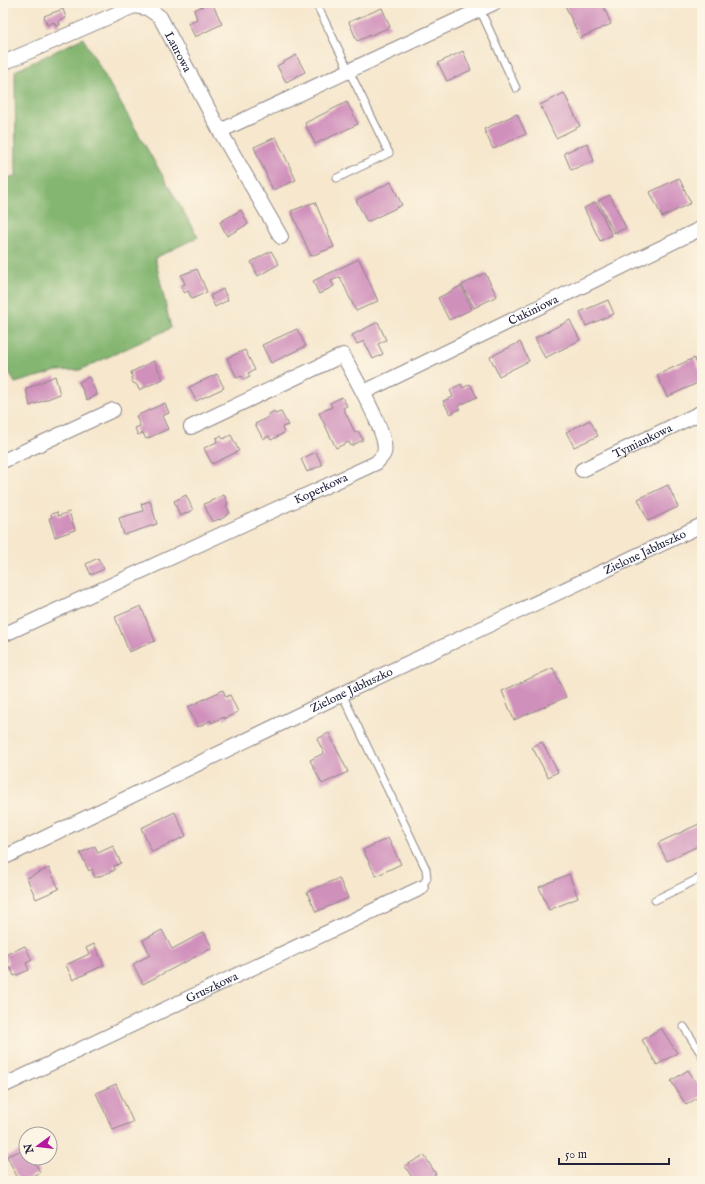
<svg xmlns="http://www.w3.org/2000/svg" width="705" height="1184" font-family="'IM FELL English',serif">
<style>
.forest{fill:#84b671;stroke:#536c56}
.building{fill:#d090bc}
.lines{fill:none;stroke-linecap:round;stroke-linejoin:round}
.service-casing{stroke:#8c8484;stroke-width:9}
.minor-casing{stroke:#8c8484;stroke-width:16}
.service{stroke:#fff;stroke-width:7}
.minor{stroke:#fff;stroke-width:14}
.labels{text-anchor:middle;stroke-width:3;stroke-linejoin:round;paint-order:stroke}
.street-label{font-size:12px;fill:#22223b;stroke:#fcf5e5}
</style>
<rect width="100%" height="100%" fill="#fcf5e5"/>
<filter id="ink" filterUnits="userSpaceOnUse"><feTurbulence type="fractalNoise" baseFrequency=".025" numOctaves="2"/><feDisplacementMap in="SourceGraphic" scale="8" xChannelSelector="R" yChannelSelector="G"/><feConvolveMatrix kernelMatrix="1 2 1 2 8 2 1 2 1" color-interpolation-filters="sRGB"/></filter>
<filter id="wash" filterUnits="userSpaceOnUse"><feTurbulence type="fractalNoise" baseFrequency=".012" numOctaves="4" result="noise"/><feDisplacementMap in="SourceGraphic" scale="16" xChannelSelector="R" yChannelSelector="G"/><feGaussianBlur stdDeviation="0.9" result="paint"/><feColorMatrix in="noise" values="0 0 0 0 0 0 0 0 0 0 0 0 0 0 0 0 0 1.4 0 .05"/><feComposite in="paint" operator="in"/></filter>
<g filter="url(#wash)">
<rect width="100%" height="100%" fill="#f6e7cd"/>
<polygon class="forest" points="83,38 198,237 155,258 171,328 80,370 57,371 15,383 3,360 3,178 16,177 15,71"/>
<g id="blocks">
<g class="building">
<polygon points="209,3 212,3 222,24 195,37 188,23 197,19 194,10"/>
<polygon points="564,3 580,3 581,6 589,3 602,3 611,24 580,38"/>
<polygon points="382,8 390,27 357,41 349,22"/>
<polygon points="63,9 66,18 59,20 60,25 56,26 54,22 47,25 44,16"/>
<polygon points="463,51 471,70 447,81 438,63"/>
<polygon points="296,55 305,72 286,82 277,66"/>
<polygon points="564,93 580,126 556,138 540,105"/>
<polygon points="347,102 358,124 315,144 305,123"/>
<polygon points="517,114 526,134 493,149 484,129"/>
<polygon points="276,137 296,180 273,190 254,147"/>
<polygon points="587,143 594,161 571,170 564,153"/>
<polygon points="679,178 691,203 662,217 650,192"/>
<polygon points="391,182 402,205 367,222 356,200"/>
<polygon points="610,195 626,228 614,233 598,201"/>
<polygon points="315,202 334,247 311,256 291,211"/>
<polygon points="596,202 612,235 600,241 584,208"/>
<polygon points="241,210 248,224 227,236 220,222"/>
<polygon points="271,251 279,264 258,276 251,262"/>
<polygon points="359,259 378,301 356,311 340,277 331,281 334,286 319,294 313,281"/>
<polygon points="197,269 207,292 192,299 188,291 184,293 181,286 185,284 181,275"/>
<polygon points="485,273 497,296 474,308 462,285"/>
<polygon points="461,286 472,309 449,320 438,298"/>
<polygon points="223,289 228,300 215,307 210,296"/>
<polygon points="608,300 614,314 586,326 580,312"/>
<polygon points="570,320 580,340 545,358 535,338"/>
<polygon points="378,322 386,340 378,344 383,354 373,359 364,341 357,344 352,335"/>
<polygon points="297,329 306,346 271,363 262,345"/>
<polygon points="520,342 529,361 499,376 490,357"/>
<polygon points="245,350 255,370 248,373 250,377 244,380 242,376 237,378 227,358"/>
<polygon points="694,358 702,375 702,381 667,397 657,375"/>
<polygon points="154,361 163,379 139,390 137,385 132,382 132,376 131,372"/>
<polygon points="217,374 224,388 196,401 189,387"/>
<polygon points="55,376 60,394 30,406 26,389"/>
<polygon points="89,377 97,395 87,400 79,382"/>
<polygon points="461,384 463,388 470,384 477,397 458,406 460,409 450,414 443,401 453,397 450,390"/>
<polygon points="342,397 347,406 343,408 349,420 355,433 358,431 363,440 351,446 349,442 336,448 319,413 332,407 330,403"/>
<polygon points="165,403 169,413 162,416 168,429 146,439 143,433 138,435 135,428 140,426 136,416"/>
<polygon points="274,411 275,414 281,412 288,425 282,427 284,433 271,440 269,436 263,439 255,424 269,417 268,415"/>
<polygon points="590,420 598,436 574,447 566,432"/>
<polygon points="231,435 239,451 212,464 204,448 217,442 216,438 221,436 223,439"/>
<polygon points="316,452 322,465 307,472 301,459"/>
<polygon points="668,485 678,507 648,521 638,499"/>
<polygon points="186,495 193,510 180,516 174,501"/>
<polygon points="224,495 228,504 226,505 230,513 220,520 219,519 212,522 204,504"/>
<polygon points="150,501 157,524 124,535 119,518 143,511 141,504"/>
<polygon points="57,512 58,516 69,512 75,530 55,537 49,518 52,518 51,514"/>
<polygon points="98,558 104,569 91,575 86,564"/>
<polygon points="141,606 155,641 129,652 115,617"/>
<polygon points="553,668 566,697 514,720 502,691"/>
<polygon points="223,690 226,697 230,695 238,712 224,719 224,717 211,723 211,720 198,727 188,707"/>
<polygon points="329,733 348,772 322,784 310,760 324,753 317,739"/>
<polygon points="542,742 558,772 548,777 532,747"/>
<polygon points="175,812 186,836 152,852 141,828"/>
<polygon points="701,823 702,826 702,844 667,861 658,843"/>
<polygon points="388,838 401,864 376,876 363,850"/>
<polygon points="95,846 98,853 113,846 121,863 114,866 115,870 95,878 92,869 89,871 80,853"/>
<polygon points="49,868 59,889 36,899 27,878"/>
<polygon points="569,874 578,898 549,910 539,887"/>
<polygon points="339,878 348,898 316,912 307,892"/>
<polygon points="162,930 172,949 204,932 212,948 143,984 133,964 150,955 143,940"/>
<polygon points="94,944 104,965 73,980 66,965 89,954 86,948"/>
<polygon points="25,946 32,960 26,963 29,970 14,976 11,968 6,969 5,965 9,963 5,955"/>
<polygon points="661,1028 677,1053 657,1065 642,1040"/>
<polygon points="688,1070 702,1092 702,1095 686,1105 671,1081"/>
<polygon points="116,1084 133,1122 113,1130 96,1093"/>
<polygon points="25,1149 26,1158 39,1158 40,1161 35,1163 40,1172 23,1181 19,1181 7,1156"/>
<polygon points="424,1155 436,1174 424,1181 414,1181 405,1166"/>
</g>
</g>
</g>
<g filter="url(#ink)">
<use href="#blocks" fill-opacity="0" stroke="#8c8484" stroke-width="1"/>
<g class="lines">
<defs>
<g id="service">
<polyline points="316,3 389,153 337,178"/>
<polyline points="477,3 516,88"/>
<polyline points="342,694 426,869 427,878 421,888"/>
<polyline points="655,900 702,877"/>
<polyline points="684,1027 702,1055"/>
</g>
<g id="minor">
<path id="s1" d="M3 63 134 6 147 8 160 17 220 131 281 237"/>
<polyline points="220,131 494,3"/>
<path id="s2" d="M364 392 702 228"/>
<polyline points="3,461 113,410"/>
<path id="s3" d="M582 470 702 412"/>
<path id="s4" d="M3 635 376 463C379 460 383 456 384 453 390 437 352 372 343 355L191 427"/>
<path id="s5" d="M3 858 342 694 702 525"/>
<path id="s6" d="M3 1086 421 888"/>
</g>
</defs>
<use href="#service" class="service-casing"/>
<use href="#minor" class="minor-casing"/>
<use href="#service" class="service"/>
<use href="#minor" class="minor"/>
</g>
</g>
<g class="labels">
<g class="street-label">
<text dy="4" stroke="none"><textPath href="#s1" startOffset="211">Laurowa</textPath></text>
<text dy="4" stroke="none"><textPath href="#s2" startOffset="188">Cukiniowa</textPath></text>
<text dy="4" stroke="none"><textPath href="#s3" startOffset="67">Tymiankowa</textPath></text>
<text dy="4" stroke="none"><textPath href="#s4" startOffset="350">Koperkowa</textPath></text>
<text dy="4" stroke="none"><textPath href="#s5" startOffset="711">Zielone Jabłuszko</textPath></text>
<text dy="4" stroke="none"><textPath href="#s5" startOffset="387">Zielone Jabłuszko</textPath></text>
<text dy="4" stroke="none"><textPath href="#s6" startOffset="231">Gruszkowa</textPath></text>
</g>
</g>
<rect width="705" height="1184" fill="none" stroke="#fcf5e5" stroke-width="16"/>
<g transform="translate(38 1146) rotate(255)"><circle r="19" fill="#fcf5e5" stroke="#a5a1a1"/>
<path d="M0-3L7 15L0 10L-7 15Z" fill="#b5179e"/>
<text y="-6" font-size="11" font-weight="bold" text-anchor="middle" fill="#22223b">N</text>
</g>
<path d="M559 1158v6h110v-6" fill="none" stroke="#22223b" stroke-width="2"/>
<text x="565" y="1158" font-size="12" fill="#22223b" stroke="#fcf5e5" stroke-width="3" paint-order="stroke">50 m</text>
</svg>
